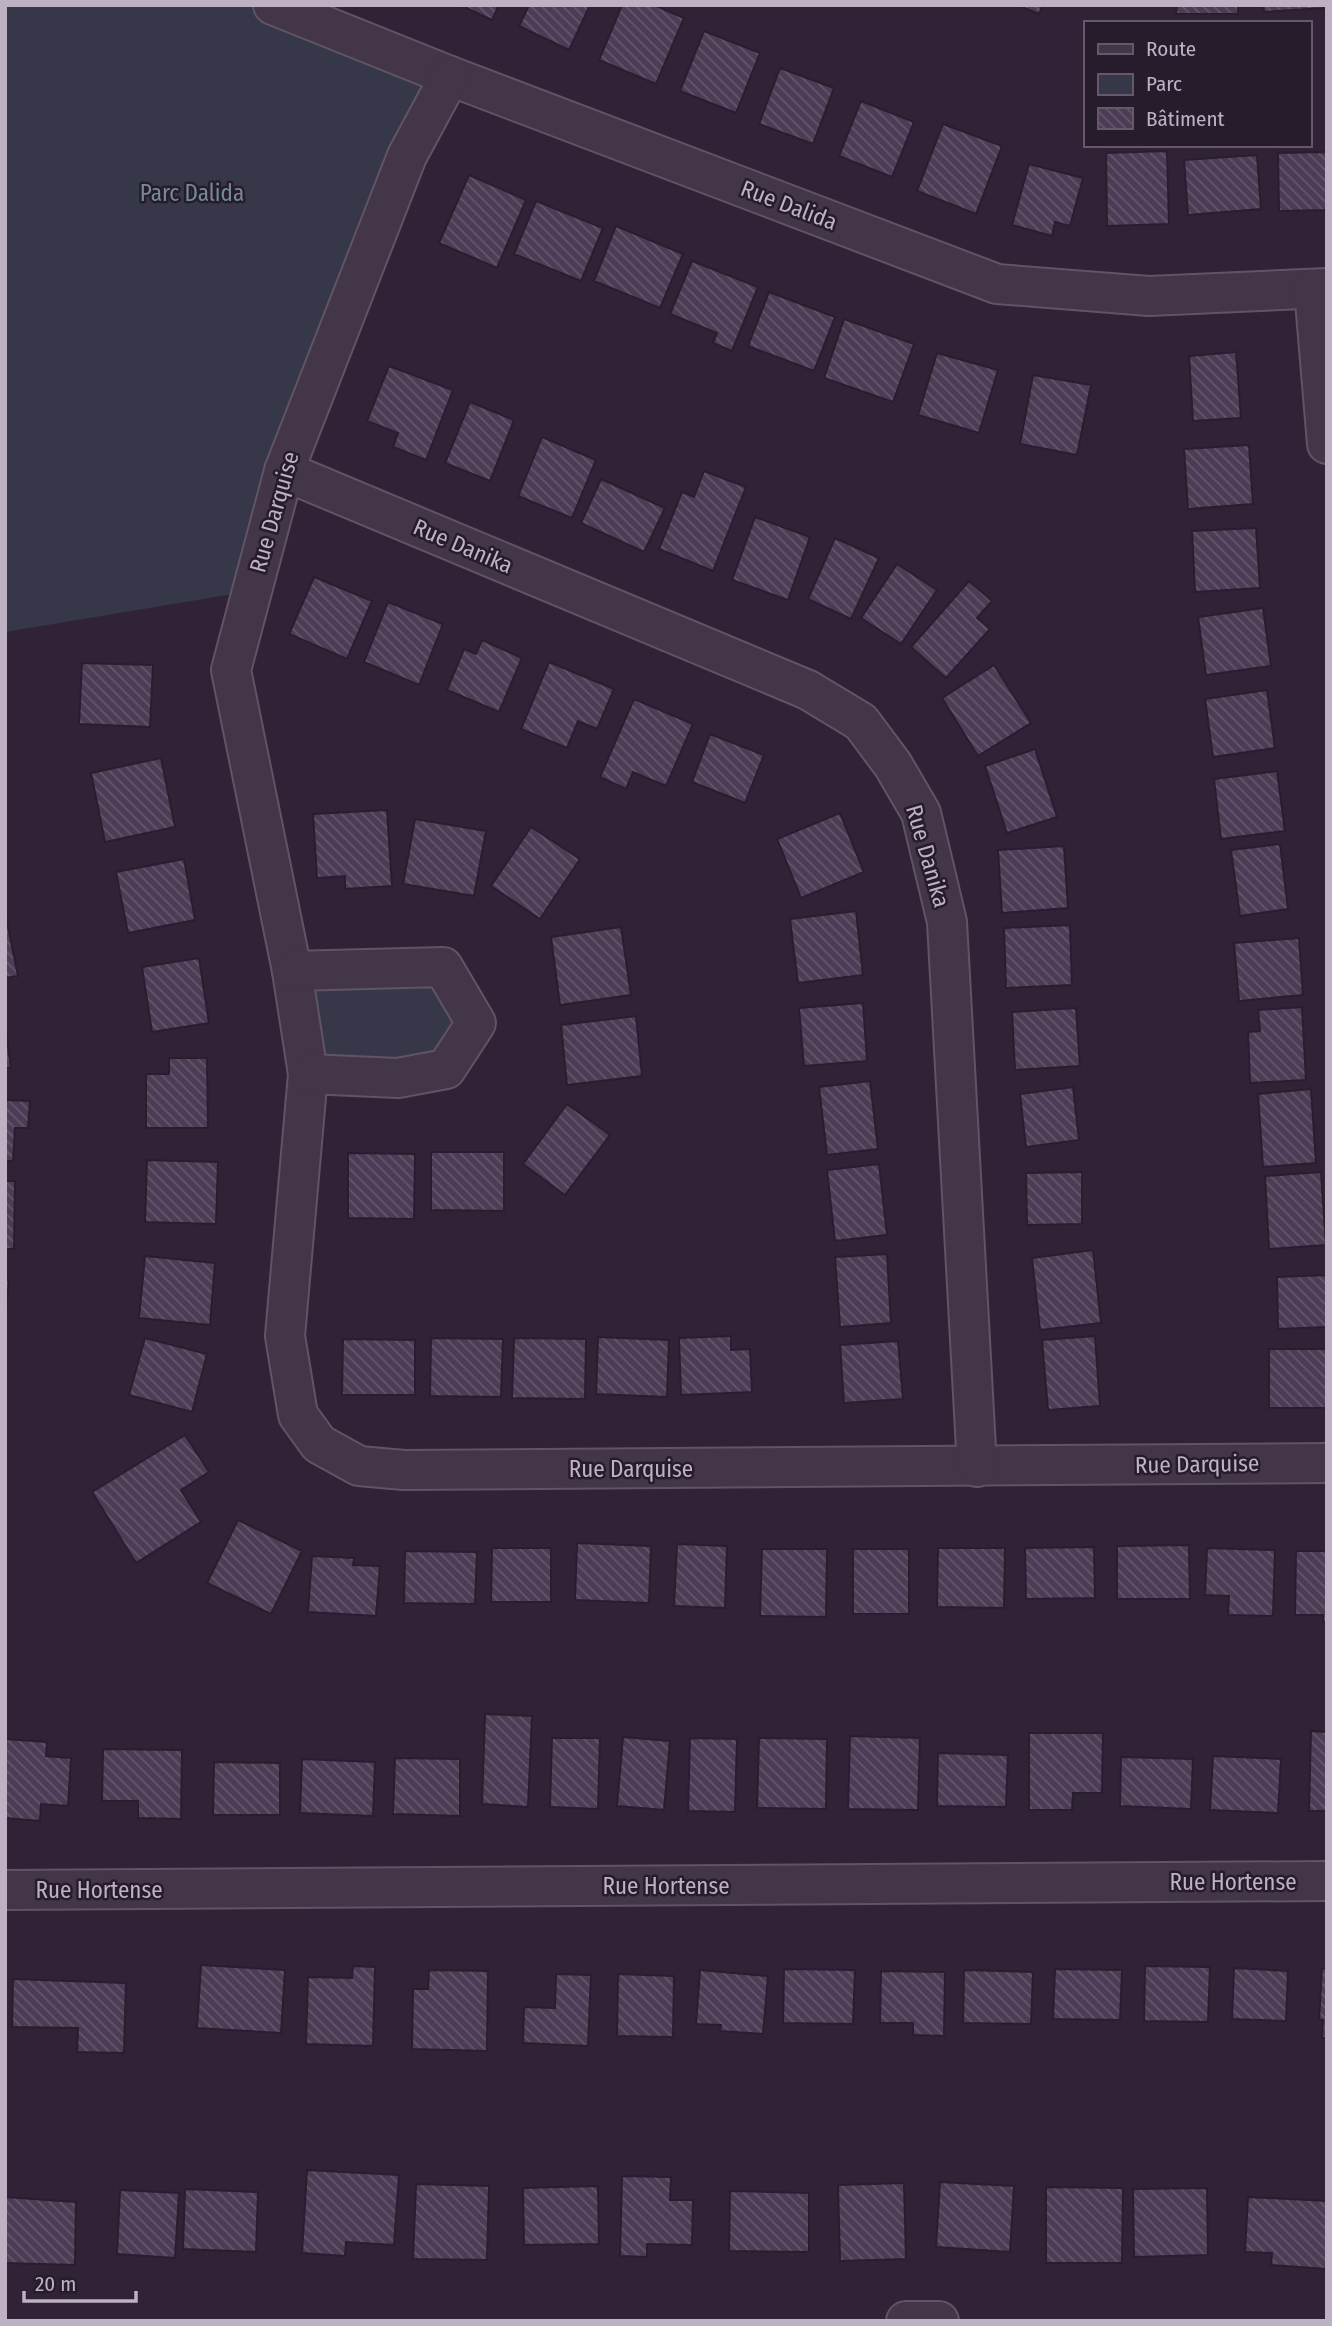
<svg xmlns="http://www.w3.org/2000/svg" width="1332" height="2326" font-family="'Fira Sans Condensed',sans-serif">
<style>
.green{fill:#36384a}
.building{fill:url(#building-back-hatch);stroke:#291e2e;stroke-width:2}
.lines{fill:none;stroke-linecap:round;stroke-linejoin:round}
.minor-casing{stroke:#605465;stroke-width:42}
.minor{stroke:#423648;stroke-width:38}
.labels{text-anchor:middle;stroke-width:5;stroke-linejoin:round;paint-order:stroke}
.park-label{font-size:23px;fill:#718b98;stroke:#271c2c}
.street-label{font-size:23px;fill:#bfb1c4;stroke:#271c2c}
</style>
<defs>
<pattern id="building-back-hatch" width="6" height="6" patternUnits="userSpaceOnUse" patternTransform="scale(1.75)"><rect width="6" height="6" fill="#4d3c55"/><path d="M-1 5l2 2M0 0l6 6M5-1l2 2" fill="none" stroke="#65566c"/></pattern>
</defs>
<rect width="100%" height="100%" fill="#312337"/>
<g class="green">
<polygon points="6,5 273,5 450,76 251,591 5,632"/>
<polygon points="443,967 476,1023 446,1069 308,1074 292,971"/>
</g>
<g class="building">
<polygon points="460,5 499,5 492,20"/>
<polygon points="529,5 590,5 569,50 519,26"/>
<polygon points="622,5 654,5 684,18 656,84 599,60"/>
<polygon points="1017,5 1043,5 1039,14"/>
<polygon points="1177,5 1238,5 1238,14 1176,14"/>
<polygon points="1263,5 1324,5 1325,8 1264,12"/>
<polygon points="704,31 760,53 736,113 680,91"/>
<polygon points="780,68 834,88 813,144 759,124"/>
<polygon points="861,101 914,122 892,177 839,156"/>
<polygon points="943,124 1002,146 976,214 917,191"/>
<polygon points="1167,151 1169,224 1107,226 1106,153"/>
<polygon points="1327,152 1327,210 1279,211 1278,153"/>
<polygon points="1257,155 1261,209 1188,215 1184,160"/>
<polygon points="1029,164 1083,178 1070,226 1055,222 1052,236 1012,225"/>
<polygon points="469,175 526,200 497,268 439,243"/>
<polygon points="536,201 603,228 581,281 514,254"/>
<polygon points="616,226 683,254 660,308 594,281"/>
<polygon points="692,261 758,287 732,351 713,343 717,333 670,314"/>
<polygon points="769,292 835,317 814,371 748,346"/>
<polygon points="844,319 914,344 893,402 824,378"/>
<polygon points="1236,352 1241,418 1193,421 1189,356"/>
<polygon points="937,353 998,370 979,433 918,415"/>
<polygon points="389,366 453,390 426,460 393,447 398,433 367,421"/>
<polygon points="1033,375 1091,385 1077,455 1020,444"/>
<polygon points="470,402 514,420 490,481 445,463"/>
<polygon points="542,437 596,460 572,518 518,496"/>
<polygon points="1249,445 1253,504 1188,509 1184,449"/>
<polygon points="704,471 746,487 713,571 659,549 682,492 694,497"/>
<polygon points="601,479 665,508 644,552 581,523"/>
<polygon points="755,517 810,537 788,600 732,580"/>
<polygon points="1256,528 1260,588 1195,592 1192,531"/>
<polygon points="835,538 879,558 851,619 808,599"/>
<polygon points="897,564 937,590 901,644 861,618"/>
<polygon points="314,577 372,601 347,659 289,634"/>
<polygon points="969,581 992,601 977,618 990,629 946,678 911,647"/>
<polygon points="388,602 443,624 419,685 364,662"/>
<polygon points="1263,608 1271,666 1206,675 1198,617"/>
<polygon points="482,640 522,658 499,712 447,690 464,649 476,654"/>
<polygon points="549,662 614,689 597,729 578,721 567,748 521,729"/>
<polygon points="82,663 153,665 150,727 79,724"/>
<polygon points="994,665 1031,723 978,756 942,698"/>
<polygon points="1267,690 1275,748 1213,757 1205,699"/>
<polygon points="634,699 693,724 666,786 633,772 626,789 600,777"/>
<polygon points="710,734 764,755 745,803 692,782"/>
<polygon points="1035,749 1057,817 1007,833 985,766"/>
<polygon points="161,758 175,827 105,842 91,773"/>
<polygon points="1277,771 1285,831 1221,839 1214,779"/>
<polygon points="387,810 392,886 345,889 345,876 317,878 313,814"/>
<polygon points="840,813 864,872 801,898 777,839"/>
<polygon points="415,819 486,831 474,896 403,884"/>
<polygon points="531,827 580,859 540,919 491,886"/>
<polygon points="1280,844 1288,909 1240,916 1231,850"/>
<polygon points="1064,846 1068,908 1002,913 998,850"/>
<polygon points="184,859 195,920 128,933 116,872"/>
<polygon points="856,911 863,975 798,983 790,919"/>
<polygon points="5,912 18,976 5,978"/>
<polygon points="1070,925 1072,985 1006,988 1004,928"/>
<polygon points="621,927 631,995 560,1005 551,937"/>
<polygon points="1299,938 1303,995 1239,1001 1234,943"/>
<polygon points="199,958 209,1023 152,1032 142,967"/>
<polygon points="863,1003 867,1061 804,1066 799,1008"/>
<polygon points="1302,1007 1306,1080 1250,1083 1248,1032 1260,1031 1258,1010"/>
<polygon points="1076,1008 1080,1066 1015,1070 1012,1012"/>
<polygon points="636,1016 642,1076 567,1085 561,1025"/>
<polygon points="5,1024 11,1068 5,1068"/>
<polygon points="169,1058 207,1058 208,1128 146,1128 146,1074 169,1074"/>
<polygon points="870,1081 878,1149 827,1155 819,1087"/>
<polygon points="1073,1087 1079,1140 1026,1147 1020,1094"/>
<polygon points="1311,1089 1316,1163 1263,1167 1258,1094"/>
<polygon points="5,1100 30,1101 28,1128 15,1128 13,1161 5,1161"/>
<polygon points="567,1104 610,1135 565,1195 523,1164"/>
<polygon points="431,1152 504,1152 504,1211 431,1210"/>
<polygon points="348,1153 415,1154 414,1219 348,1218"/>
<polygon points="147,1160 218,1162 216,1224 145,1222"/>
<polygon points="879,1164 887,1235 835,1241 827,1170"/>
<polygon points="1082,1172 1082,1224 1027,1225 1026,1173"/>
<polygon points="1321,1172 1326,1245 1269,1249 1265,1176"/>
<polygon points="5,1181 15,1181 14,1249 5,1249"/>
<polygon points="1093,1250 1101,1323 1040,1330 1032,1258"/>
<polygon points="887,1254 891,1323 840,1327 835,1257"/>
<polygon points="145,1256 215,1263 210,1325 139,1318"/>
<polygon points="1327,1275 1327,1327 1278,1329 1277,1277"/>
<polygon points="5,1280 9,1280 5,1320"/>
<polygon points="731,1336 731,1350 750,1349 752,1392 681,1395 679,1338"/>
<polygon points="1095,1336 1100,1406 1048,1410 1042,1340"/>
<polygon points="598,1337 669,1340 667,1397 596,1394"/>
<polygon points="145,1338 207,1354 192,1412 129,1395"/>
<polygon points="431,1338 503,1339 501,1397 430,1396"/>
<polygon points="514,1338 586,1339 585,1399 512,1398"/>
<polygon points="343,1339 415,1340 415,1395 342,1395"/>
<polygon points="898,1341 903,1399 844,1403 840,1345"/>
<rect x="1269" y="1349" width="58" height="59"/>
<polygon points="185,1435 209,1472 181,1490 201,1522 136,1563 92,1492"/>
<polygon points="238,1520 302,1551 271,1614 207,1583"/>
<polygon points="577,1543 651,1546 649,1603 575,1600"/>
<polygon points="677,1544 727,1546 725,1608 674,1606"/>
<polygon points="1189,1545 1190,1599 1117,1599 1117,1546"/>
<polygon points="1094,1547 1095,1598 1026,1599 1025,1548"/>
<polygon points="492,1548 551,1548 551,1602 491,1602"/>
<polygon points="938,1548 1005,1548 1004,1608 937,1607"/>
<polygon points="1207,1548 1275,1550 1273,1616 1228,1615 1229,1596 1205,1595"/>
<polygon points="762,1549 827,1549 826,1617 760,1616"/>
<rect x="853" y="1549" width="56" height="65"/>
<polygon points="405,1551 477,1552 475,1604 404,1603"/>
<polygon points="1296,1551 1327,1551 1327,1622 1323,1622 1323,1615 1295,1615"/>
<polygon points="312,1556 354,1558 353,1565 380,1566 376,1616 308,1612"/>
<polygon points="485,1714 532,1716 528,1807 482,1804"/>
<polygon points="1311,1731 1327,1732 1327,1811 1309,1811"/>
<polygon points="1029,1733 1103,1733 1102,1793 1073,1793 1072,1810 1029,1810"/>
<polygon points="850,1736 920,1738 918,1810 848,1809"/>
<polygon points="623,1737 670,1741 664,1810 617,1806"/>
<polygon points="552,1738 600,1738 598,1809 550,1807"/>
<polygon points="690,1738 737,1739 735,1812 688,1811"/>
<polygon points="759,1738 827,1739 826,1809 757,1808"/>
<polygon points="5,1739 47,1742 46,1756 71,1758 68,1806 41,1804 40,1821 5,1818"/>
<polygon points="103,1749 182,1750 181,1819 138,1818 138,1801 102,1801"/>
<polygon points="938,1753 1008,1755 1006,1807 937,1806"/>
<polygon points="1213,1756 1281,1759 1278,1813 1210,1810"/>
<polygon points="1121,1757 1193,1759 1191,1809 1120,1806"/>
<polygon points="395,1758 460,1759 460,1816 393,1814"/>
<polygon points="302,1759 375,1762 373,1816 300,1813"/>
<polygon points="214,1762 280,1763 280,1815 213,1815"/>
<polygon points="201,1965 285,1970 281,2033 197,2028"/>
<polygon points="353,1966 375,1967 373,2046 306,2044 308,1977 352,1978"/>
<polygon points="1145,1966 1210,1967 1208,2022 1144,2021"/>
<polygon points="1234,1968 1288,1971 1286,2021 1232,2019"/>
<polygon points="1322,1968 1327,1969 1327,2038 1322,2038 1323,2020 1319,2020"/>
<polygon points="784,1969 855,1970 853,2024 783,2023"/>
<polygon points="1055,1969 1122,1970 1120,2020 1053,2019"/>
<polygon points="429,1970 488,1971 487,2051 412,2049 413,1989 428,1989"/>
<polygon points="700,1970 768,1976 763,2034 720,2031 721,2025 696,2024"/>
<polygon points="964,1970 1033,1972 1031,2024 963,2023"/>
<polygon points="881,1971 945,1972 944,2036 913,2035 913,2023 880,2023"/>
<polygon points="556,1974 591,1975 588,2046 523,2043 524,2007 555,2008"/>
<polygon points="618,1974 674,1976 673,2037 617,2036"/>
<polygon points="13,1979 126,1983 124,2053 77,2052 78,2028 12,2027"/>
<polygon points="307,2170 399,2175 394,2245 346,2242 345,2256 302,2253"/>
<polygon points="622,2176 671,2177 670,2200 693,2200 692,2245 647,2244 647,2257 620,2256"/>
<polygon points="940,2182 1014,2186 1010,2252 936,2247"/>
<polygon points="904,2183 906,2259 840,2261 838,2185"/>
<polygon points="416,2184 489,2186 487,2260 413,2259"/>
<polygon points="598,2186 599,2244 524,2245 523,2188"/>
<polygon points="1046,2187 1123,2188 1122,2263 1046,2263"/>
<polygon points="1207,2188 1208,2255 1134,2257 1133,2189"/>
<polygon points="185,2189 258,2192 256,2252 183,2249"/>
<polygon points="120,2190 179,2193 175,2258 117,2254"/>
<polygon points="730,2191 809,2193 809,2252 729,2251"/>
<polygon points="5,2197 76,2202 75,2265 5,2263"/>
<polygon points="1248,2197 1327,2201 1327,2269 1271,2265 1272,2253 1245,2252"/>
</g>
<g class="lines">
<defs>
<g id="minor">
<polyline points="273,5 450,76 997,284 1149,296 1327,288"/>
<polyline points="450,76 407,156 284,471 231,670 292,971 308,1074 285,1336 298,1415 319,1444 359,1466 404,1470 1327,1463"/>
<polyline points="1314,289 1327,444"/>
<polyline points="284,471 808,690 861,722 893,765 921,813 947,922 977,1467"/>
<polyline points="292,971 443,967 476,1023 446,1069 398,1078 308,1074"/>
<polyline points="5,1890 1327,1881"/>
<polyline points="906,2321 939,2321"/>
</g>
</defs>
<use href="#minor" class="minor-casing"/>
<use href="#minor" class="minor"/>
</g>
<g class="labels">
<g class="park-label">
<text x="192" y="201">Parc Dalida</text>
</g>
<g class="street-label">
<text transform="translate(789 205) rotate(21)" y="8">Rue Dalida</text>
<text transform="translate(274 512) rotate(-74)" y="8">Rue Darquise</text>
<text transform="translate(463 546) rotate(23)" y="8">Rue Danika</text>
<text transform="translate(928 856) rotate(74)" y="8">Rue Danika</text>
<text transform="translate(1197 1464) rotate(-1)" y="8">Rue Darquise</text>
<text x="631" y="1477">Rue Darquise</text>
<text x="1233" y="1890">Rue Hortense</text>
<text x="666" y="1894">Rue Hortense</text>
<text x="99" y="1898">Rue Hortense</text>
</g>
</g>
<rect width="1332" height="2326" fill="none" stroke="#bfb1c4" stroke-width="14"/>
<rect x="1084" y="21" width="228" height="126" fill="#271c2c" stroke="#645869" stroke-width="2"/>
<rect x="1098" y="44" width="35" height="10" fill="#423648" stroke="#645869" stroke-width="2"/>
<text x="1146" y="56" font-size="21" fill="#bfb1c4">Route</text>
<rect x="1098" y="74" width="35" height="21" fill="#36384a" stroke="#645869" stroke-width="2"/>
<text x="1146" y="91" font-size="21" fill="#bfb1c4">Parc</text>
<rect x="1098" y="108" width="35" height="21" fill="url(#building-back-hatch)" stroke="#645869" stroke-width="2"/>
<text x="1146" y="126" font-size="21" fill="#bfb1c4">Bâtiment</text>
<path d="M24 2291v10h112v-10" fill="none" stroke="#bfb1c4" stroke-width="3.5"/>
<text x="35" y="2291" font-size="21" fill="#bfb1c4" stroke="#271c2c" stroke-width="5" paint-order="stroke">20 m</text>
</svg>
